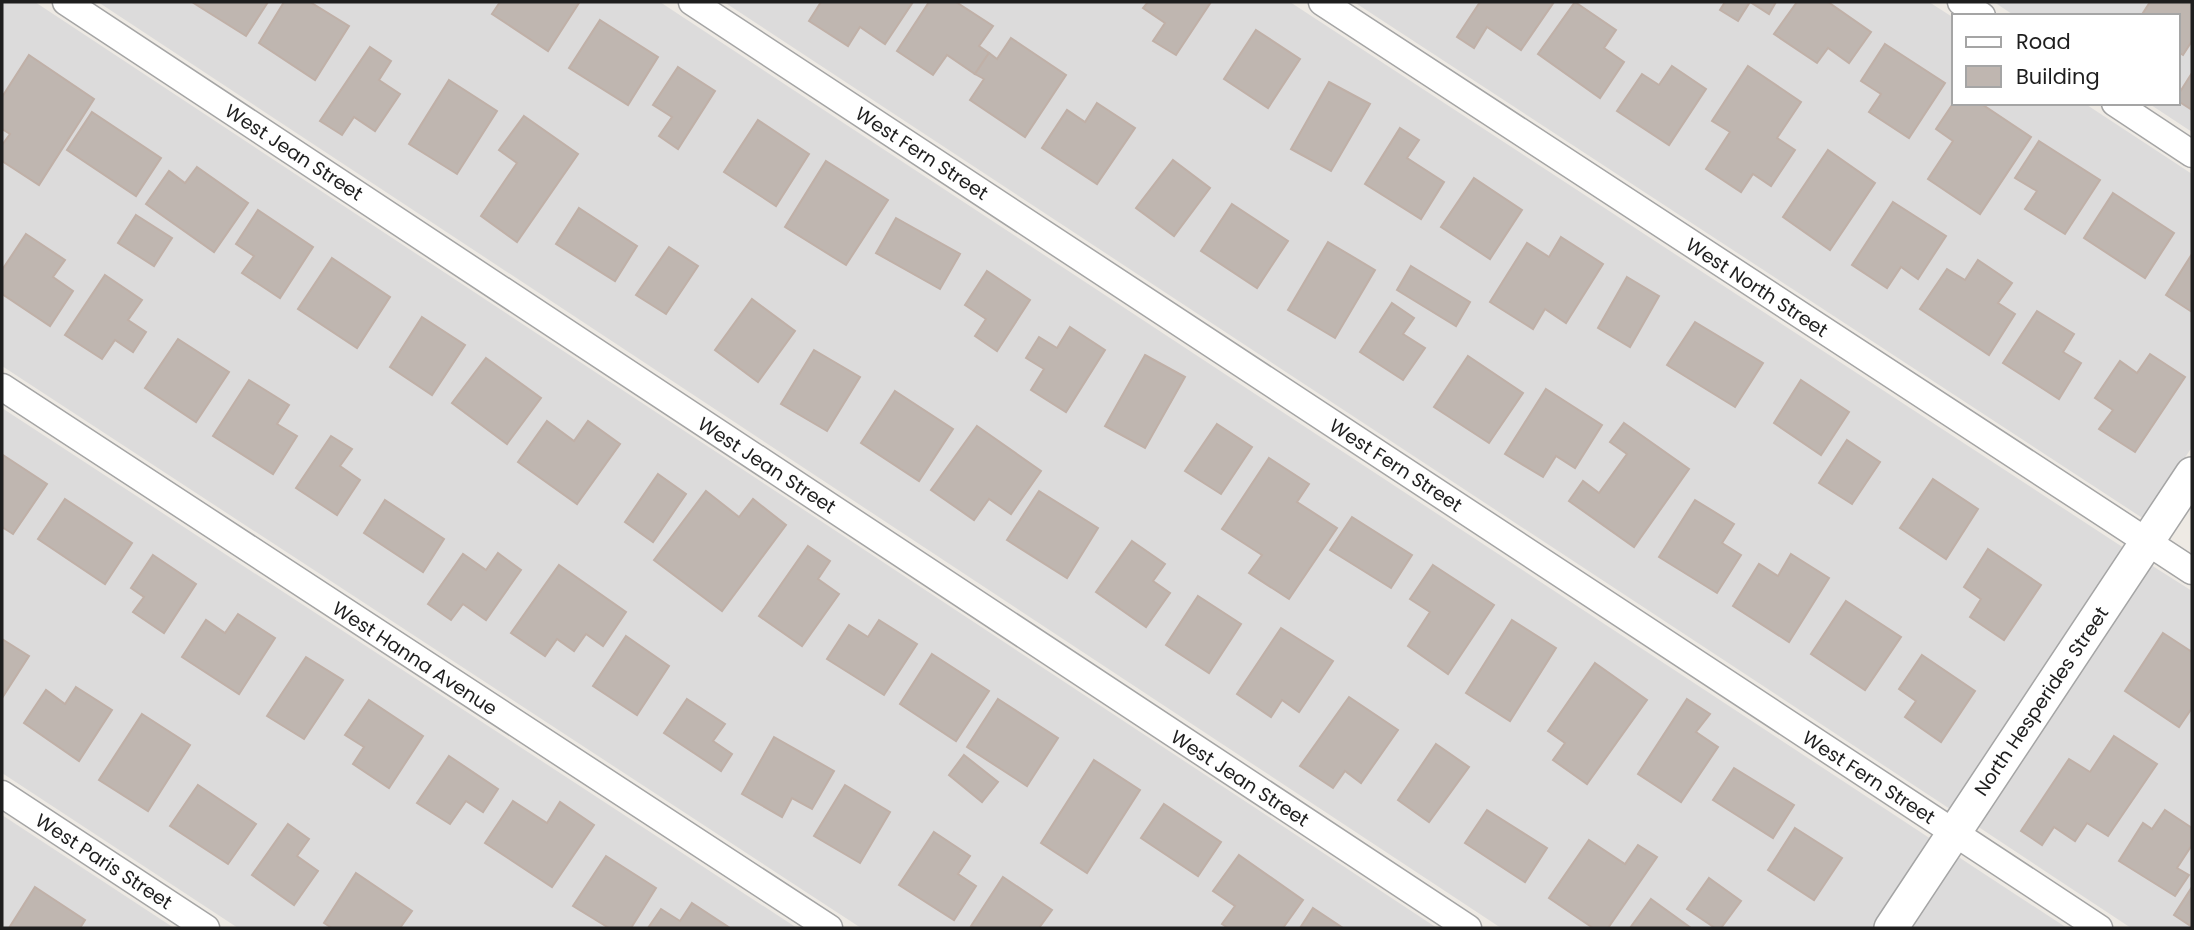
<svg xmlns="http://www.w3.org/2000/svg" width="2194" height="930" font-family="Poppins,sans-serif">
<style>
.residential{fill:#dcdbdb}
.building{fill:#bfb6b0;stroke:#c0b0a7;stroke-width:2}
.lines{fill:none;stroke-linecap:round;stroke-linejoin:round}
.minor-casing{stroke:#a5a5a5;stroke-width:29}
.tertiary-casing{stroke:#a5a5a5;stroke-width:36}
.minor{stroke:#fff;stroke-width:26}
.tertiary{stroke:#fff;stroke-width:33}
.labels{text-anchor:middle;stroke-width:5;stroke-linejoin:round;paint-order:stroke}
.street-label{font-size:19px;fill:#1e1e1e;stroke:#fff}
</style>
<rect width="100%" height="100%" fill="#eeeae4"/>
<g class="residential">
<polygon points="2,2 35,2 1437,928 861,928 2,366"/>
<polygon points="98,2 660,2 1931,839 1873,928 1501,928"/>
<polygon points="724,2 1290,2 2124,548 1950,809"/>
<polygon points="1354,2 1929,2 1954,18 1954,103 2084,103 2192,174 2192,447 2144,519"/>
<polygon points="1994,2 2192,2 2192,132 2148,103 2178,103 2178,16 2015,16"/>
<polygon points="2,408 797,928 238,928 2,773"/>
<polygon points="2151,565 2192,591 2192,928 2131,928 1977,826"/>
<polygon points="2,815 174,928 2,928"/>
<polygon points="1957,856 2067,928 1910,928"/>
</g>
<g class="building">
<polygon points="192,2 268,2 246,36"/>
<polygon points="284,2 310,2 349,26 315,80 259,43"/>
<polygon points="500,2 578,2 579,3 548,51 492,14"/>
<polygon points="821,2 913,2 885,44 860,27 848,46 809,21"/>
<polygon points="929,2 956,2 993,26 979,46 989,53 975,74 947,55 933,75 897,51"/>
<polygon points="1148,2 1211,2 1176,55 1153,41 1165,23 1143,8"/>
<polygon points="1480,2 1554,2 1521,50 1487,27 1474,48 1457,37"/>
<polygon points="1575,2 1616,30 1604,48 1624,62 1600,98 1538,54"/>
<polygon points="1725,2 1776,2 1769,14 1750,2 1738,21 1720,10"/>
<polygon points="1797,2 1828,2 1871,32 1849,63 1828,48 1817,63 1774,34"/>
<polygon points="2150,2 2192,2 2192,41 2183,55 2178,52 2178,16 2141,16"/>
<polygon points="600,20 658,57 628,105 569,68"/>
<polygon points="1256,30 1300,59 1268,108 1224,79"/>
<polygon points="1011,38 1066,75 1025,137 970,100 984,79 975,74 989,53 997,59"/>
<polygon points="1885,44 1945,83 1909,138 1869,112 1881,94 1861,81"/>
<polygon points="370,47 391,61 379,80 400,94 375,131 354,117 342,135 320,121"/>
<polygon points="29,55 94,99 39,185 2,161 2,145 10,134 2,129 2,97"/>
<polygon points="1672,66 1706,89 1669,145 1617,111 1642,74 1659,85"/>
<polygon points="1748,66 1801,102 1777,138 1795,150 1771,186 1753,174 1741,192 1706,169 1730,132 1712,121"/>
<polygon points="678,67 715,91 678,149 659,136 672,117 653,105"/>
<polygon points="2192,73 2192,110 2178,101 2178,95"/>
<polygon points="449,80 497,111 457,174 409,144"/>
<polygon points="1329,82 1370,104 1331,171 1291,149"/>
<polygon points="1954,102 1954,103 1980,103 2031,137 1980,214 1928,179 1953,141 1936,129"/>
<polygon points="1097,103 1135,128 1097,184 1042,148 1067,110 1085,122"/>
<polygon points="92,112 161,158 136,196 67,150"/>
<polygon points="524,116 578,154 517,242 481,216 517,163 499,150"/>
<polygon points="758,120 809,154 776,206 724,172"/>
<polygon points="1400,128 1419,140 1407,158 1444,182 1421,219 1365,184"/>
<polygon points="2039,141 2100,180 2065,234 2025,209 2037,191 2015,178"/>
<polygon points="1828,150 1875,183 1830,250 1783,217"/>
<polygon points="1173,160 1210,188 1174,236 1136,208"/>
<polygon points="826,161 888,200 846,265 785,227"/>
<polygon points="197,167 248,203 214,252 146,204 169,171 185,183"/>
<polygon points="1474,178 1522,210 1490,259 1441,227"/>
<polygon points="2113,193 2174,233 2145,278 2084,238"/>
<polygon points="1893,202 1946,236 1918,279 1901,267 1887,288 1852,265"/>
<polygon points="1232,204 1288,241 1257,288 1201,251"/>
<polygon points="579,208 637,246 615,281 556,244"/>
<polygon points="258,210 313,247 280,298 242,273 254,256 236,244"/>
<polygon points="136,215 172,238 154,266 118,243"/>
<polygon points="896,218 960,254 940,289 876,253"/>
<polygon points="26,234 65,260 53,277 73,291 50,326 2,294 2,270"/>
<polygon points="1561,237 1603,264 1566,323 1545,309 1533,329 1490,302 1527,243 1549,257"/>
<polygon points="1328,242 1375,270 1335,338 1288,310"/>
<polygon points="669,247 698,266 666,314 636,295"/>
<polygon points="2192,254 2192,312 2166,295"/>
<polygon points="332,258 390,297 357,348 298,309"/>
<polygon points="1978,260 2012,283 1998,303 2015,314 1989,355 1920,309 1947,269 1965,280"/>
<polygon points="1411,266 1470,302 1456,326 1397,290"/>
<polygon points="987,271 1030,300 997,351 975,336 986,319 965,305"/>
<polygon points="105,275 142,300 128,320 146,332 133,352 115,340 102,359 65,335"/>
<polygon points="1627,277 1659,296 1630,347 1598,328"/>
<polygon points="752,299 795,331 758,382 715,350"/>
<polygon points="1392,303 1414,318 1403,334 1425,348 1403,380 1360,352"/>
<polygon points="2037,311 2074,334 2063,352 2081,363 2059,399 2003,363"/>
<polygon points="422,317 465,345 432,395 390,367"/>
<polygon points="1695,322 1763,363 1735,407 1667,365"/>
<polygon points="1070,327 1105,350 1066,412 1031,390 1044,369 1026,358 1039,337 1057,348"/>
<polygon points="178,339 229,372 196,422 145,388"/>
<polygon points="814,350 860,377 827,431 781,404"/>
<polygon points="2150,354 2185,377 2135,452 2099,429 2113,410 2095,398 2120,361 2137,373"/>
<polygon points="1145,355 1185,377 1145,448 1105,426"/>
<polygon points="1468,356 1523,393 1489,443 1434,407"/>
<polygon points="486,358 541,398 507,444 452,403"/>
<polygon points="249,380 289,405 277,424 297,436 273,474 213,436"/>
<polygon points="1801,380 1849,412 1821,455 1774,423"/>
<polygon points="1546,389 1602,425 1575,468 1556,456 1543,477 1505,454"/>
<polygon points="895,391 953,429 919,481 861,443"/>
<polygon points="547,421 574,441 588,421 620,444 577,504 518,462"/>
<polygon points="1624,423 1689,469 1634,547 1569,501 1583,481 1599,493 1627,454 1610,442"/>
<polygon points="1217,424 1252,447 1221,494 1185,471"/>
<polygon points="977,426 1041,471 1011,514 989,499 974,520 931,490"/>
<polygon points="331,436 352,449 340,466 360,480 337,515 296,488"/>
<polygon points="1847,440 1880,462 1852,504 1819,483"/>
<polygon points="3,455 47,484 13,534 2,527"/>
<polygon points="1269,458 1309,484 1297,502 1337,528 1289,599 1249,573 1262,555 1222,529"/>
<polygon points="658,474 686,494 653,542 625,522"/>
<polygon points="1933,479 1978,509 1946,559 1900,528"/>
<polygon points="706,491 739,517 753,499 786,525 722,611 654,560"/>
<polygon points="1039,491 1098,528 1067,578 1007,540"/>
<polygon points="65,499 132,543 105,584 38,539"/>
<polygon points="385,500 444,539 423,572 364,533"/>
<polygon points="1695,500 1734,524 1722,543 1741,555 1717,593 1659,557"/>
<polygon points="1352,517 1412,555 1391,588 1330,550"/>
<polygon points="1132,541 1165,564 1153,581 1170,593 1146,627 1096,592"/>
<polygon points="808,546 830,561 818,579 839,594 802,646 759,616"/>
<polygon points="1988,549 2041,585 2004,640 1970,617 1981,599 1964,587"/>
<polygon points="498,553 521,570 486,620 463,604 451,620 428,604 463,554 486,570"/>
<polygon points="1791,554 1829,578 1789,642 1733,606 1759,564 1778,576"/>
<polygon points="153,555 196,584 164,633 133,612 144,597 131,588"/>
<polygon points="559,565 626,612 603,646 586,634 574,651 557,639 545,656 511,633"/>
<polygon points="1433,565 1494,605 1448,674 1408,646 1430,612 1410,599"/>
<polygon points="1198,596 1241,624 1209,673 1166,645"/>
<polygon points="1846,601 1901,637 1865,690 1811,654"/>
<polygon points="238,614 275,638 239,694 182,657 206,620 225,633"/>
<polygon points="879,620 917,644 884,695 827,659 849,625 868,637"/>
<polygon points="1512,620 1556,648 1510,721 1466,693"/>
<polygon points="1281,628 1333,661 1299,712 1282,700 1271,717 1237,694"/>
<polygon points="2163,633 2192,652 2192,708 2179,727 2125,691"/>
<polygon points="626,636 669,666 637,715 593,686"/>
<polygon points="2,639 29,656 2,698"/>
<polygon points="932,654 989,691 956,741 900,704"/>
<polygon points="1922,655 1975,691 1941,742 1905,717 1916,701 1899,689"/>
<polygon points="306,657 343,680 304,739 267,716"/>
<polygon points="1595,663 1647,700 1587,784 1553,760 1565,743 1548,731"/>
<polygon points="76,687 112,710 79,761 24,723 46,690 65,704"/>
<polygon points="1349,697 1398,730 1361,783 1345,771 1333,788 1300,766"/>
<polygon points="687,699 725,724 713,741 732,754 721,771 664,733"/>
<polygon points="998,699 1058,738 1027,786 967,747"/>
<polygon points="1687,699 1710,714 1696,732 1718,747 1681,802 1638,774"/>
<polygon points="369,700 423,736 389,788 353,764 364,747 345,735"/>
<polygon points="142,714 190,745 148,811 99,780"/>
<polygon points="2114,736 2157,764 2108,836 2087,823 2075,841 2054,827 2042,845 2021,831 2069,759 2090,772"/>
<polygon points="774,737 834,771 812,809 792,798 782,817 742,794"/>
<polygon points="1436,744 1469,767 1429,822 1398,800"/>
<polygon points="964,755 998,782 982,802 949,775"/>
<polygon points="449,756 498,789 483,812 466,801 450,824 417,803"/>
<polygon points="1094,760 1140,790 1087,873 1041,843"/>
<polygon points="1734,768 1794,805 1773,838 1713,800"/>
<polygon points="198,785 256,824 228,864 170,826"/>
<polygon points="845,785 890,812 860,863 814,836"/>
<polygon points="513,801 547,823 560,802 594,825 552,887 485,843"/>
<polygon points="1164,804 1221,842 1198,876 1141,838"/>
<polygon points="1487,810 1547,848 1525,882 1465,843"/>
<polygon points="2165,810 2192,828 2192,845 2177,868 2189,875 2175,896 2119,861 2143,823 2152,829"/>
<polygon points="288,824 309,839 297,856 318,871 294,905 252,875"/>
<polygon points="1795,828 1842,858 1814,900 1768,870"/>
<polygon points="934,832 970,856 958,874 976,886 954,920 899,885"/>
<polygon points="1589,840 1625,864 1638,845 1657,857 1608,928 1593,928 1549,898"/>
<polygon points="1239,855 1303,900 1283,928 1228,928 1222,924 1235,906 1213,891"/>
<polygon points="606,856 656,888 631,928 609,928 573,906"/>
<polygon points="356,873 412,911 400,928 332,928 324,923"/>
<polygon points="1003,877 1052,910 1039,928 975,928 971,926"/>
<polygon points="1709,878 1741,901 1721,928 1715,928 1687,909"/>
<polygon points="35,887 85,920 80,928 9,928"/>
<polygon points="2192,887 2192,927 2174,915"/>
<polygon points="1651,899 1691,928 1630,928"/>
<polygon points="692,903 730,928 648,928 661,909 680,921"/>
<polygon points="1313,908 1343,928 1300,928"/>
</g>
<g class="lines">
<defs>
<g id="minor">
<polyline points="66,2 1468,928"/>
<polyline points="692,2 2099,928"/>
<polyline points="1322,2 2192,571"/>
<polyline points="1961,2 1982,16"/>
<polyline points="2115,103 2192,154"/>
<polyline points="2,387 829,928"/>
<polyline points="2,794 206,928"/>
</g>
<polyline id="tertiary" points="1891,928 2192,474"/>
</defs>
<use href="#minor" class="minor-casing"/>
<use href="#tertiary" class="tertiary-casing"/>
<use href="#minor" class="minor"/>
<use href="#tertiary" class="tertiary"/>
</g>
<g class="labels">
<g class="street-label">
<text transform="translate(294 152) rotate(33)" y="7">West Jean Street</text>
<text transform="translate(922 153) rotate(33)" y="7">West Fern Street</text>
<text transform="translate(1757 287) rotate(33)" y="7">West North Street</text>
<text transform="translate(767 465) rotate(33)" y="7">West Jean Street</text>
<text transform="translate(1396 465) rotate(33)" y="7">West Fern Street</text>
<text transform="translate(415 658) rotate(33)" y="7">West Hanna Avenue</text>
<text transform="translate(2041 701) rotate(-56)" y="7">North Hesperides Street</text>
<text transform="translate(1869 777) rotate(33)" y="7">West Fern Street</text>
<text transform="translate(1240 778) rotate(33)" y="7">West Jean Street</text>
<text transform="translate(104 861) rotate(33)" y="7">West Paris Street</text>
</g>
</g>
<rect width="2194" height="930" fill="none" stroke="#1e1e1e" stroke-width="7"/>
<rect x="1952" y="14" width="228" height="91" fill="#ffffff" stroke="#a5a5a5" stroke-width="2"/>
<rect x="1966" y="37" width="35" height="10" fill="#ffffff" stroke="#a5a5a5" stroke-width="2"/>
<text x="2016" y="49" font-size="21" fill="#1e1e1e">Road</text>
<rect x="1966" y="66" width="35" height="21" fill="#bfb6b0" stroke="#a5a5a5" stroke-width="2"/>
<text x="2016" y="84" font-size="21" fill="#1e1e1e">Building</text>
</svg>
